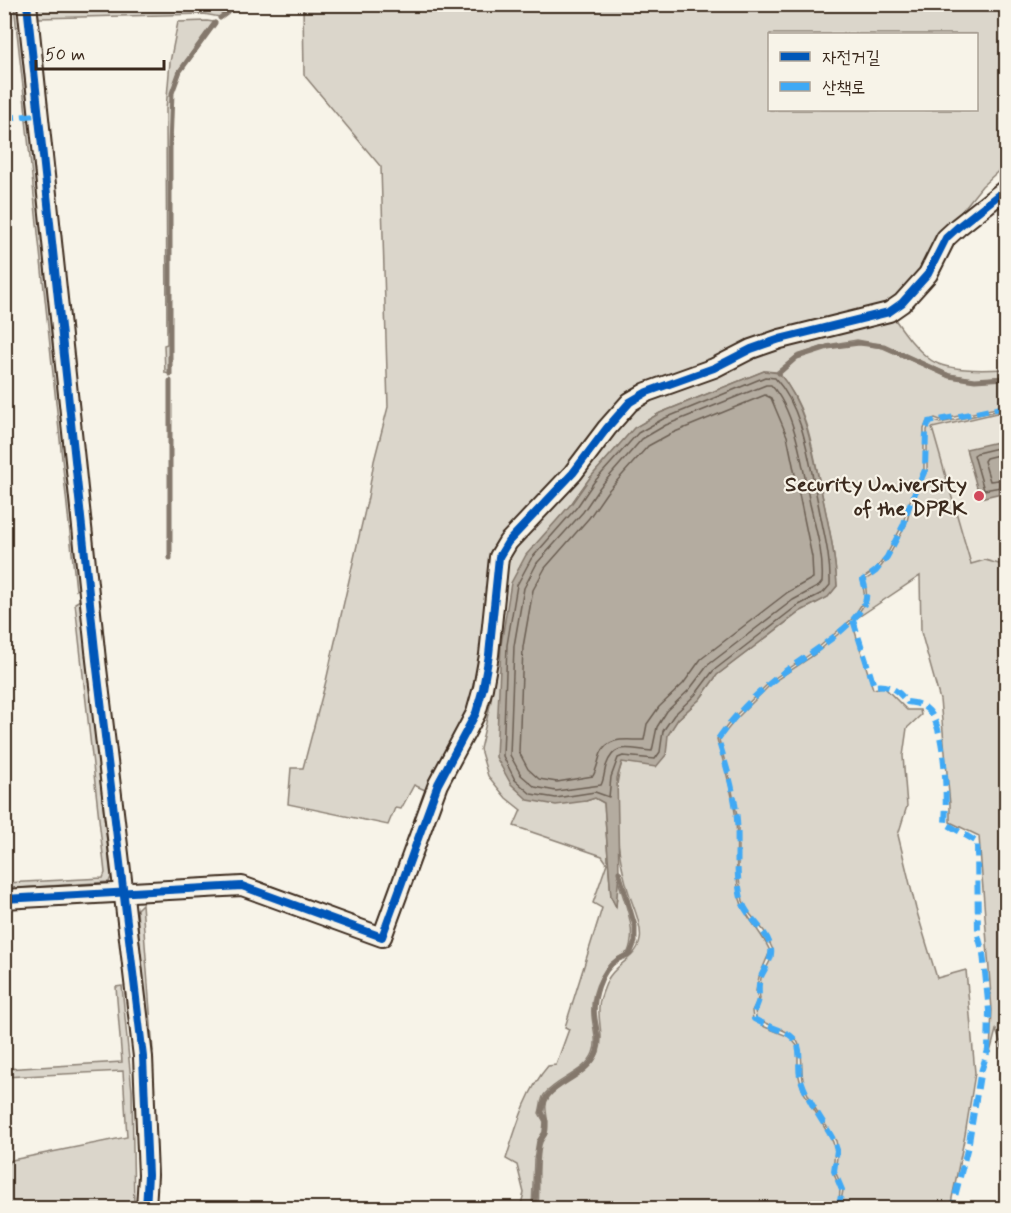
<svg xmlns="http://www.w3.org/2000/svg" width="1011" height="1213" font-family="Mynerve,'Poor Story',sans-serif">
<style>
.built{fill:#e9e4d9}
.green{fill:#dbd6cb;stroke:#8b8074;stroke-width:1.5;fill-rule:evenodd}
.water{fill:#b4aca0;stroke:#84786c;stroke-width:1.5}
.lines{fill:none;stroke-linecap:round;stroke-linejoin:round}
.shore{stroke:#6b5e52;stroke-width:1.5}
.stream{stroke:#84786c;stroke-width:5}
.minor-casing{stroke:#3b2a1e;stroke-width:22}
.minor{stroke:#f7f3e8;stroke-width:18}
.quiet{stroke:#3fa9f5;stroke-width:6;stroke-dasharray:12 6;stroke-linecap:butt}
.cycleway-casing{stroke:#f7f3e8;stroke-width:11}
.cycleway{stroke:#0057b8;stroke-width:8}
.poi-dot{fill:#d1495b;stroke:#f7f3e8;stroke-width:2}
.labels{text-anchor:middle;stroke-width:4.5;stroke-linejoin:round;paint-order:stroke}
.poi-label{font-size:21px;font-weight:bold;fill:#3b2a1e;stroke:#f7f3e8;text-anchor:end}
</style>
<rect width="100%" height="100%" fill="#f7f3e8"/>
<filter id="ink" filterUnits="userSpaceOnUse"><feTurbulence type="fractalNoise" baseFrequency=".0167" numOctaves="2"/><feDisplacementMap in="SourceGraphic" scale="12" xChannelSelector="R" yChannelSelector="G"/><feConvolveMatrix kernelMatrix="1 2 1 2 8 2 1 2 1" color-interpolation-filters="sRGB"/></filter>
<g filter="url(#ink)">
<polygon class="built" points="1006,412 1006,624 986,622 932,428"/>
<g class="green">
<polygon points="14,5 20,5 31,113 26,114"/>
<polygon points="37,5 37,4 237,5 220,17 204,14 39,18"/>
<path d="M303 5H1006V164L982 186 946 231 928 262 894 300 649 388 503 542 472 709 425 790 414 785 401 809 395 808 388 825 288 804 291 768H303L326 681 368 497 374 461 388 407 381 167 304 75ZM770 34H976V110H770Z"/>
<polygon points="207,21 214,22 179,70 171,93 169,145 169,374 165,373 164,345 167,344 166,109 170,62 178,22"/>
<polygon points="26,120 32,121 80,587 76,590"/>
<path d="M894 318C904 332 914 347 928 358 945 372 985 370 1006 369V376L976 379 949 374 884 345 857 340 827 345 796 356 776 372 764 371 660 413 634 428 589 479 572 503 552 527 586 801 595 798 604 803 611 897 616 906 618 879C624 903 638 929 628 952 603 964 590 988 592 1016 593 1029 598 1041 593 1053 585 1073 557 1078 544 1095 541 1099 541 1107 539 1113L544 1122 543 1132 537 1141 534 1159 532 1208H520L524 1193 517 1165 506 1159C516 1128 526 1091 548 1066L556 1065 569 1029 565 1027 602 908 593 903 607 863 602 856 514 826 521 810 506 798 488 776 480 749 491 701 504 560 642 401 759 353Z"/>
<path d="M859 344 883 348 948 377 975 381 1006 379V406L940 420 935 418 927 421 924 429V470L907 508 903 524 886 556 875 570 862 579 865 599 852 619 812 653 772 680 734 717 717 739C724 765 733 793 736 820 738 847 734 873 740 899 744 916 762 932 770 951L759 977 756 991 758 999 752 1011 753 1019 765 1027 790 1037 798 1047V1072L802 1089 833 1142 835 1151 833 1171 840 1190 839 1202 841 1208H538C540 1187 537 1166 541 1145 542 1140 546 1137 547 1133 551 1121 541 1108 549 1097 562 1078 590 1075 599 1052 604 1037 598 1023 599 1007 599 999 604 989 607 981 614 964 637 959 640 940 643 926 631 902 627 887 617 851 610 798 622 762L644 764 666 755 667 735 678 719 700 699 717 675 801 611 828 597 837 586C835 553 828 522 821 490 813 450 807 405 779 374L797 358 828 348Z"/>
<polygon points="1006,409 1006,411 932,428 971,564 985,560 1006,566 1006,1058 996,1030 990,1053 992,1010 979,836 950,822 950,804 940,700 921,632 920,576 854,620 867,600 865,580 877,572 888,557 906,525 910,509 927,470 927,430 930,423 935,421 940,423"/>
<polygon points="80,600 111,877 109,882 5,889 5,883 103,878 105,873 75,603"/>
<path d="M852 622 873 689 884 687 907 710H920L921 715 907 728 903 756 907 806 898 835 916 909 937 978 966 970 975 1073 965 1135 950 1208H844L841 1201 843 1190 835 1171 838 1150 836 1141C825 1123 810 1104 804 1084 799 1069 806 1048 793 1036 785 1029 766 1025 756 1018L755 1011 760 999 759 991 761 978 771 959 773 950 764 931 750 914 743 901 738 875V820L730 781 719 740 736 719 773 682 814 655Z"/>
<polygon points="142,904 153,1051 146,1051 137,909"/>
<polygon points="122,986 132,1091 134,1208 5,1208 5,1166 12,1160 127,1137 123,1071 4,1077 5,1069 122,1062 116,987"/>
</g>
<g class="water">
<path d="M764 371 779 373C806 405 812 449 821 490 828 522 835 553 837 586L828 597 801 611 717 675 700 699 678 719 668 735 666 755 656 767 622 762 617 778 619 872 616 907 611 897 604 803 595 798 586 801 556 805 528 800 511 784 496 757 501 645 511 583 526 555 572 503 589 479 634 428 660 413Z"/>
<polygon points="1006,440 1006,492 980,498 966,449"/>
</g>
<g class="lines">
<g class="shore">
<path d="M765 377 775 378C804 410 809 462 818 503 823 530 831 557 830 585L824 592 797 606 713 671 695 695 674 715 663 731 660 752 655 759 623 756 618 758 611 777 609 797 595 792 556 798 531 794 515 780 503 756 507 645 517 585 531 559 577 507 594 482 638 433 663 419Z"/>
<path d="M766 385H771C796 412 803 469 810 504 816 530 824 556 822 582L819 586 793 600 708 665 689 690 667 711 657 727 652 751C631 750 615 740 606 766 604 773 604 780 601 785L556 791 535 787 521 775 510 755 514 646 524 588 537 563 583 512 600 487 642 439 666 425Z"/>
<path d="M765 395 771 398 787 436 812 557 813 578 788 592 701 659 683 684 659 707 647 724 644 740C628 741 610 735 601 753 598 761 597 769 593 776L557 782 539 779 528 769 519 752 523 647 533 590 545 568 589 518 607 492 648 446 670 434Z"/>
<polyline points="1006,446 977,453 974,455 984,490 1006,486"/>
<polyline points="1006,453 986,458 984,461 990,481 1006,479"/>
</g>
<g class="stream">
<polyline points="220,18 239,4"/>
<polyline points="779,373 797,357 828,347 859,343 884,346 949,376 975,380 1006,378"/>
<polyline points="170,374 170,145 172,93 180,71 215,23"/>
<polyline points="170,381 170,558"/>
<path d="M535 1208 537 1159 539 1142 545 1133 546 1121 542 1112C543 1107 544 1099 548 1095 561 1081 586 1074 595 1056 601 1045 597 1031 595 1019 592 1000 600 971 617 960 621 958 626 956 630 954L635 942V926L619 872"/>
</g>
<defs>
<g id="minor">
<polyline points="27,4 96,660 143,1057 148,1175 146,1208"/>
<polyline points="4,899 242,886 382,937 438,784 476,713 483,688 489,655 499,557 508,542 573,473 607,428 630,402 647,392 714,368 751,349 780,339 889,312 902,303 928,274 946,238 958,227 1006,189"/>
</g>
</defs>
<use href="#minor" class="minor-casing"/>
<use href="#minor" class="minor"/>
<g class="quiet">
<polyline points="4,118 38,115"/>
<path d="M853 620 874 686C889 684 898 690 907 702 915 703 922 704 928 710 946 726 947 799 945 823L977 842 978 935 983 953 989 1011 988 1050 980 1075 969 1142 952 1208"/>
<path d="M842 1208 840 1201 842 1190 834 1171 837 1150 834 1141C823 1120 806 1100 800 1076 797 1062 804 1047 792 1037 786 1031 764 1025 754 1019 753 1010 759 1005 759 997 759 991 758 986 760 979 763 970 773 960 771 949 768 929 745 918 741 898 735 872 739 846 737 820 735 793 726 765 718 739 733 717 754 696 775 679 799 659 853 631 865 602 868 595 865 587 863 580L876 571 887 557 904 524 908 509 925 470 926 430 929 422 1006 407"/>
</g>
<defs>
<g id="cycleway">
<polyline points="27,4 96,660 143,1057 148,1175 146,1208"/>
<polyline points="4,899 242,886 382,937 438,784 476,713 483,688 489,655 499,557 508,542 573,473 607,428 630,402 647,392 714,368 751,349 780,339 889,312 902,303 928,274 946,238 958,227 1006,189"/>
</g>
</defs>
<use href="#cycleway" class="cycleway-casing"/>
<use href="#cycleway" class="cycleway"/>
</g>
</g>
<circle class="poi-dot" cx="979" cy="496" r="6"/>
<g class="labels">
<g class="poi-label">
<text x="967" y="491">Security University<tspan x="967" dy="24">of the DPRK</tspan></text>
</g>
</g>
<rect width="1011" height="1213" fill="none" stroke="#f7f3e8" stroke-width="24"/>
<rect x="12" y="12" width="987" height="1189" fill="none" stroke="#3b2a1e" stroke-width="2" filter="url(#ink)"/>
<rect x="768" y="33" width="210" height="78" fill="#f7f3e8" stroke="#aca397" stroke-width="1.5"/>
<rect x="780" y="52" width="30" height="9" fill="#0057b8" stroke="#aca397" stroke-width="1.5"/>
<text x="822" y="63" font-size="18" fill="#3b2a1e">자전거길</text>
<rect x="780" y="82" width="30" height="9" fill="#3fa9f5" stroke="#aca397" stroke-width="1.5"/>
<text x="822" y="93" font-size="18" fill="#3b2a1e">산책로</text>
<path d="M36 60v9h128v-9" fill="none" stroke="#3b2a1e" stroke-width="3"/>
<text x="45" y="60" font-size="18" fill="#3b2a1e" stroke="#f7f3e8" stroke-width="4.5" paint-order="stroke">50 m</text>
</svg>
